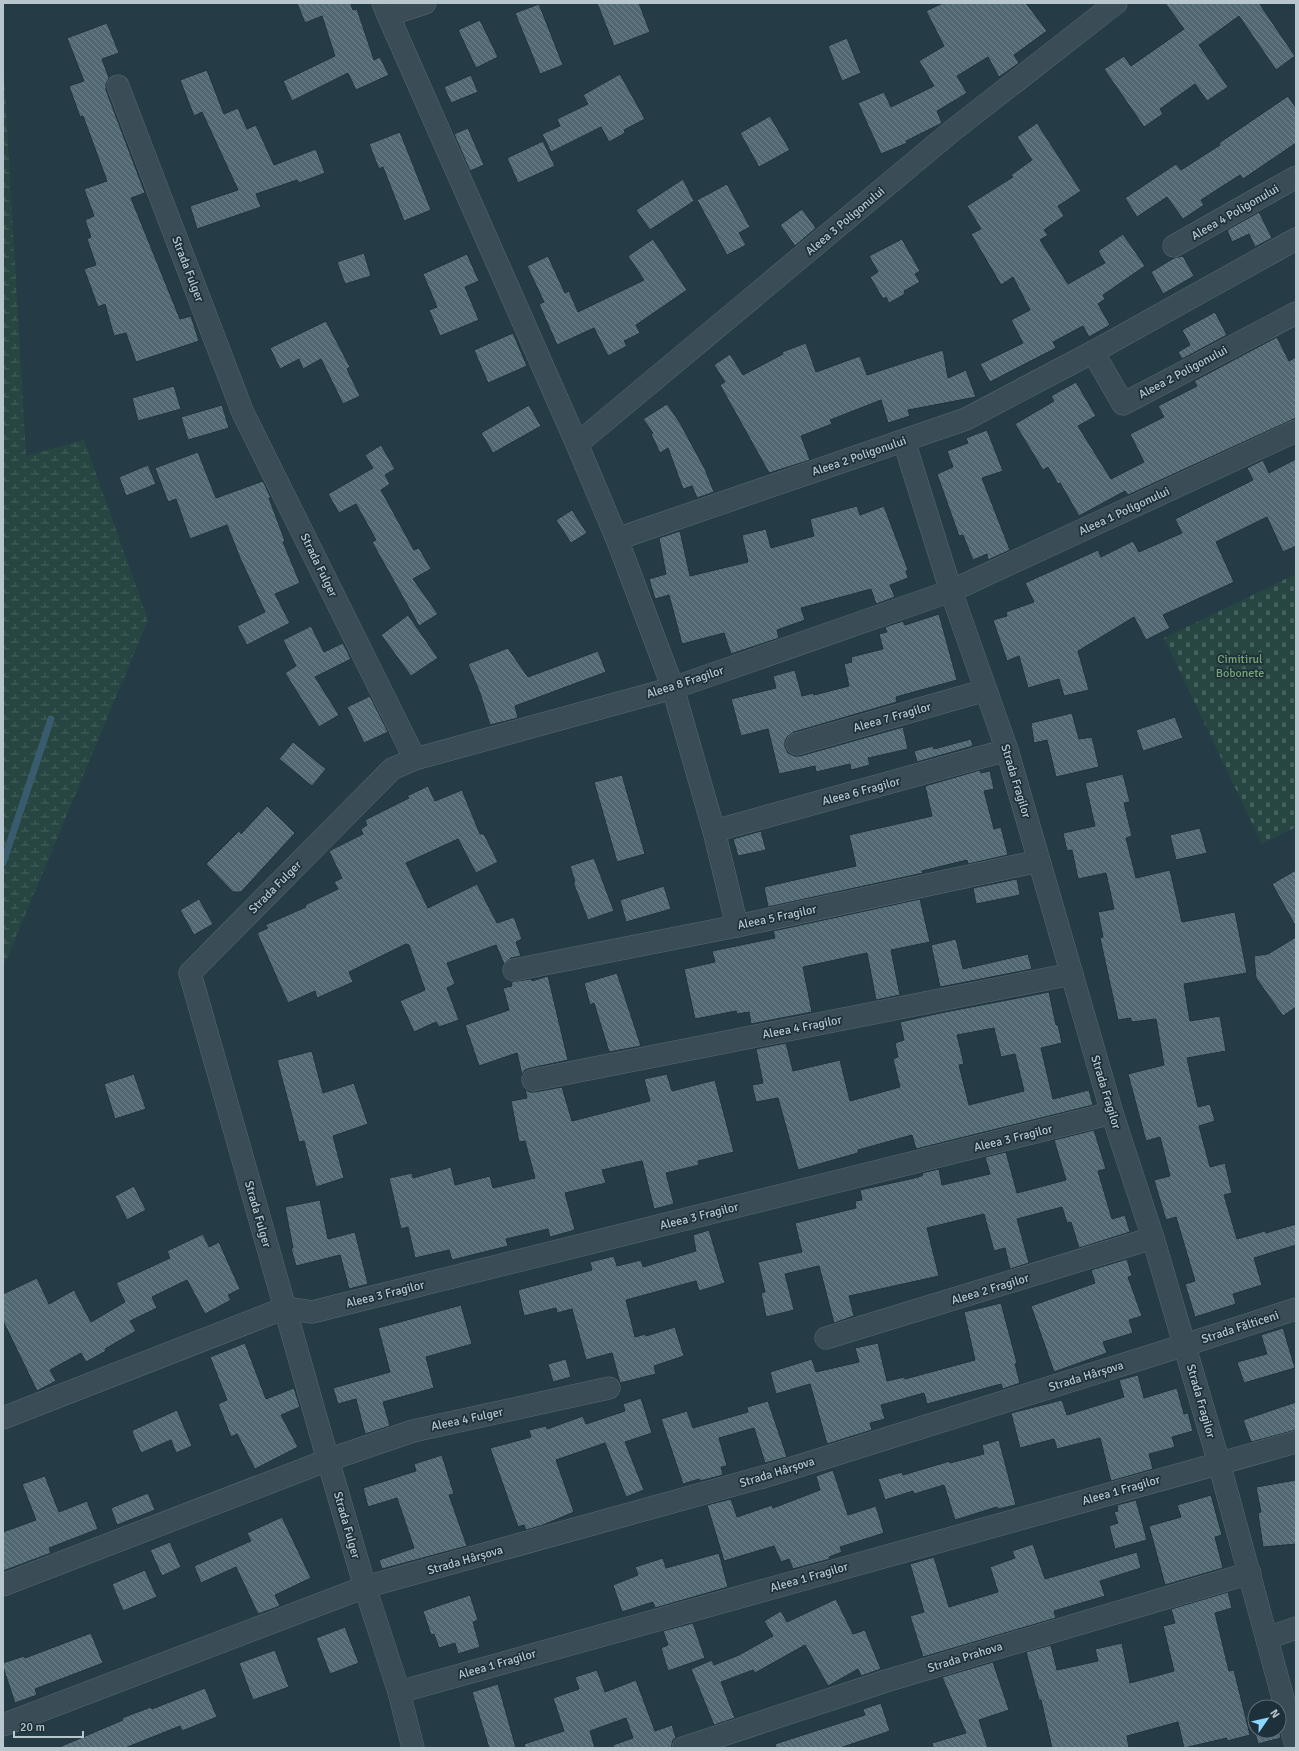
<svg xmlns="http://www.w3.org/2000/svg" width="1299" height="1751" font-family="Signika,sans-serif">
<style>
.wetland{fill:url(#wetland-marsh)}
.cemetery{fill:url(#cemetery-stones)}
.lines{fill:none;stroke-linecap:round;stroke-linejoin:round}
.stream{stroke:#385c6d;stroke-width:7}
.building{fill:url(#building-back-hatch);stroke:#21333c;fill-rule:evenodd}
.minor-casing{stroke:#596972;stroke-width:23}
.minor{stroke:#3a4c55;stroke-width:22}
.labels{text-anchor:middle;stroke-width:3.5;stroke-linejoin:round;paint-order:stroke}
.street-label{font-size:12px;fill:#b8c6ce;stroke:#1e313a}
.park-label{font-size:12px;fill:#76a674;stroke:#1e313a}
</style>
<defs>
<pattern id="wetland-marsh" width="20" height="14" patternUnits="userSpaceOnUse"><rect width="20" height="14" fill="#274642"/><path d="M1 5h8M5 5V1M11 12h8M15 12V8" fill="none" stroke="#445f5c"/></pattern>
<pattern id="cemetery-stones" width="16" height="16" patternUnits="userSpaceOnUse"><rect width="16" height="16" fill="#274642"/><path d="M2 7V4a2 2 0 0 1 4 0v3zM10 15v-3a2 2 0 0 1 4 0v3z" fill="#445f5c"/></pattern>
<pattern id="building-back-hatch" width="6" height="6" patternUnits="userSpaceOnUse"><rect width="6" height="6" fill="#516873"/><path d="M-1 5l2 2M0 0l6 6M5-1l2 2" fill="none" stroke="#70838c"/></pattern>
</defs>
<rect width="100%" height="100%" fill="#253c46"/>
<polygon class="wetland" points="3,57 26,456 84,440 148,620 3,968"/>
<polygon class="cemetery" points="1296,574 1296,827 1262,844 1164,638"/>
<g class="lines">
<polyline class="stream" points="3,863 51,719"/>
</g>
<g class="building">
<polygon points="297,3 353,3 351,5 353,10 357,9 374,60 380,57 389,75 356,90 348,73 292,101 283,81 335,56 322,16 305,23"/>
<polygon points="597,3 639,3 650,32 614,46"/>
<polygon points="943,3 1026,3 1047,31 1014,55 1019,63 999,77 988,57 957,76 967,93 937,111 942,123 906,141 907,143 881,154 858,103 884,92 891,107 934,86 919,61 944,46 926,11"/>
<polygon points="1165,3 1259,3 1295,56 1276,70 1239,16 1199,45 1228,87 1207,101 1195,84 1160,109 1163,114 1144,127 1104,69 1124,56 1131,66 1184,29"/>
<polygon points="539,4 563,65 540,74 515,13"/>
<polygon points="480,20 498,57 476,68 458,30"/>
<polygon points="107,23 119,53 102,59 109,78 106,84 106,90 145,193 131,198 180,319 191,316 199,341 136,362 126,333 114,336 105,304 98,307 84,269 96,265 87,239 91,237 85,220 94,216 84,189 107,181 83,116 80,117 69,86 84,81 67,38"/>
<polygon points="847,38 861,73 842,81 828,46"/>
<polygon points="207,70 224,114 238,108 247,129 256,125 274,165 316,149 325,173 299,183 297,180 256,194 261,207 197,229 190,206 238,190 202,112 194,116 180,80"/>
<polygon points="620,74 645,119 624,130 625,133 609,142 601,127 551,152 542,134 560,126 557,119 588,104 583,95"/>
<polygon points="471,75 478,92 451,103 444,87"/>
<polygon points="1288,96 1296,108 1296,143 1243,179 1240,175 1201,200 1204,205 1183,219 1167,197 1137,217 1125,198 1176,164 1181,170 1220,145 1219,143"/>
<polygon points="770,116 790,150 759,167 740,133"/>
<polygon points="1037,123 1081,191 1058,206 1064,216 1044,230 1048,235 1040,240 1068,284 1105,263 1098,251 1123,234 1145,266 1103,295 1105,299 1098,304 1110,325 1089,337 1083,326 1053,342 1056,348 990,382 980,364 1023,343 1011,320 1030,310 1013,277 1001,285 971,234 981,229 967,206 1013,177 1011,175 1032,160 1017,137"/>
<polygon points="468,128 484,165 470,171 454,134"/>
<polygon points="400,132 431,210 404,221 383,167 379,169 369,144"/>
<polygon points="543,141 555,166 518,183 507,158"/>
<polygon points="683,179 694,201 650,230 636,210"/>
<polygon points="727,184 750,227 739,233 746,245 727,255 697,200"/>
<polygon points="802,209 816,228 795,246 780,225"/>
<polygon points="1259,212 1272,238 1255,247 1249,234 1232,242 1227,230"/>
<polygon points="653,239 687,290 636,325 640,333 624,341 627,346 608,356 594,328 557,345 539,304 544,302 527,266 548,256 565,293 569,291 578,312 644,280 628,256"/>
<polygon points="902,239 920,271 915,274 920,282 904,291 905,294 889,303 886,297 883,299 870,277 878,272 869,256"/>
<polygon points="364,253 371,276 345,284 337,262"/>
<polygon points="467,254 479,281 465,287 479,320 440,336 429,310 437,307 423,274"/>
<polygon points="1183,256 1194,276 1163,294 1151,272 1174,258"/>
<polygon points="1215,312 1227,335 1182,359 1178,352 1190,345 1182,330"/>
<polygon points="326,321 350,367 347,369 360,396 343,404 321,359 303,369 299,359 280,369 270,348"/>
<polygon points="513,333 527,366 488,383 474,350"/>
<polygon points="1277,337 1289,361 1296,357 1296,418 1128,495 1125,491 1079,516 1060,483 1058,484 1048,467 1043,470 1015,424 1054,401 1051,396 1076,382 1096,416 1078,426 1111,479 1144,462 1130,434 1164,417 1158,406 1197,386 1194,381"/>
<polygon points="806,343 816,372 860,356 867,375 943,350 948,378 966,370 976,397 908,410 910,416 888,423 881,400 830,420 832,424 801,436 810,460 769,473 720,385 725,382 714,365 730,354 743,375 783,354 782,352"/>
<polygon points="174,386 181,409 138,421 132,398"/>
<polygon points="667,404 680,423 705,469 714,492 697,498 692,486 683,489 668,448 660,453 651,434 653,433 643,419"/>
<polygon points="222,405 229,428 188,440 181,417"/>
<polygon points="529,405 541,426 493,453 481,433"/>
<polygon points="987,430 1003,471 982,478 1010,550 988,560 987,554 973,560 963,535 959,536 937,474 953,467 947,451 968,443 966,438"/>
<polygon points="381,445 395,469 385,475 390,484 381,490 414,550 419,548 431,569 413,579 438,614 419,626 372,542 376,540 356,504 339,513 328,494 373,468 365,455"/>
<polygon points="198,452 216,498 263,481 271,498 269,498 285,541 283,542 300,583 275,594 290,623 247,645 237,626 265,612 240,558 227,525 190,539 176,499 168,502 155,468"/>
<polygon points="1296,459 1296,546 1283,552 1267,517 1216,542 1234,582 1163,615 1170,628 1146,640 1134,617 1078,651 1089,690 1064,696 1059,679 1028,688 1019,656 1007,661 993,620 1007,616 1006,612 1034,602 1025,583 1098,550 1101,557 1133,541 1139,552 1182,533 1175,519 1253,480 1247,468 1263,460 1269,473"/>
<polygon points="148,465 156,484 126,496 119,477"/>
<polygon points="857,506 860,515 884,506 908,570 906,571 908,578 890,585 895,597 876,604 871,589 801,608 805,620 777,630 779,638 731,654 724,633 682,644 669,595 655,599 649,579 666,574 659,538 680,531 690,576 748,562 742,535 766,529 771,548 814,536 810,519"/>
<polygon points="572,510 587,533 571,543 556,520"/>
<polygon points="939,614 957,680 896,697 897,702 794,732 788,736 785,741 785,747 788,753 794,756 800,756 903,727 908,749 868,758 870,765 851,770 850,764 816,772 815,766 779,774 768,729 741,736 731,699 776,688 773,676 795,670 802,696 813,693 814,695 849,686 844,664 852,662 851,657 883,649 879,634 887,632 885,627 903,621 905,625"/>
<polygon points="408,615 438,658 411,676 381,635"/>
<polygon points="311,626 324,652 343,643 351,659 315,677 339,715 319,727 285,673 296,666 283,640"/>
<polygon points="508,648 528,677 598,651 606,672 515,706 518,718 490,725 480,693 468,664"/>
<polygon points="370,696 388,732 364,743 347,707"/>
<polygon points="1072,713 1079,739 1092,737 1099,767 1056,777 1047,740 1034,743 1031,723"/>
<polygon points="1175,717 1183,738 1143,751 1136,730"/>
<polygon points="971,739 973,746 917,762 914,751 933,746 934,749"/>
<polygon points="293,742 326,769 312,786 279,759"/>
<polygon points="980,770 981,773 990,771 994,789 984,791 994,829 1001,827 1008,855 968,864 967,860 922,871 923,873 768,907 764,887 856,866 849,835 932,816 925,786"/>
<polygon points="1123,774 1130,802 1124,803 1132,836 1126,838 1136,878 1170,870 1182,922 1235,912 1247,973 1184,984 1190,1021 1220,1016 1226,1051 1187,1058 1198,1107 1210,1104 1215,1121 1199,1126 1210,1167 1225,1163 1232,1193 1224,1195 1237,1239 1265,1231 1266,1233 1296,1224 1296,1245 1254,1258 1262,1285 1233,1294 1236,1304 1195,1317 1185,1284 1195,1281 1176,1217 1166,1220 1154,1180 1170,1176 1160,1137 1146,1141 1128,1074 1164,1065 1156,1019 1131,1022 1131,1018 1118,1020 1100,938 1103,937 1098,912 1114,909 1106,873 1078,879 1072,850 1067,851 1063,833 1095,826 1085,783"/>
<polygon points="622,775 645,854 617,862 594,782"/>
<polygon points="428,786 435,801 462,790 480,834 484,834 498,862 476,873 458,839 406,863 428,908 477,884 497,923 514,917 522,939 516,942 521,956 511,958 504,964 496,945 447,963 455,984 447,988 459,1020 439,1027 436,1022 414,1032 400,1001 425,990 409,945 406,944 349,972 353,982 317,998 315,991 288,1003 257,933 268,928 265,925 306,907 305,905 338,889 334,882 342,878 329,851 363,834 361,829 367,825 365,820 409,798 407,796"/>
<polygon points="267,806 295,833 241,892 233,892 206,864 239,831 241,834"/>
<polygon points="1200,828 1207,853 1176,860 1170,835"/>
<polygon points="761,831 766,850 738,856 733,839"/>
<polygon points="594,858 614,911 588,920 573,882 575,882 570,866"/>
<polygon points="1296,870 1296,927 1272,884"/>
<polygon points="1017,879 1020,895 976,904 973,888"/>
<polygon points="664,886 671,909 626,922 620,900"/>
<polygon points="199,899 213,924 194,935 180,910"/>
<polygon points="920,899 930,942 891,950 900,995 876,1000 867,953 803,967 812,1012 751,1024 749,1012 737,1014 736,1011 695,1019 684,969 715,962 712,951 775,938 773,931"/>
<polygon points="1296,937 1296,1007 1283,1016 1256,978 1254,956 1268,954"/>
<polygon points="956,939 963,969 1028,954 1032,969 940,987 931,945"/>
<polygon points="617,973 641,1046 609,1052 594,1003 590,1005 584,983"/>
<polygon points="548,976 568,1060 531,1068 525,1070 522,1075 517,1053 479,1066 465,1025 509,1010 503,988 512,986 511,982 531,979 532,981"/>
<path d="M1049 992 1056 1025H1058L1062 1043 1041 1048 1053 1099 1089 1090 1093 1105 916 1149 912 1135 858 1150V1153L798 1170 778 1098 756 1102 752 1085 763 1083 756 1049 786 1043 793 1071 840 1060 850 1101 900 1087 893 1059 898 1057 895 1043 904 1040 900 1022 940 1013ZM994 1028 1001 1057 1015 1054 1024 1091 969 1105 959 1065 964 1064 957 1035Z"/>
<polygon points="312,1051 323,1093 354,1083 368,1124 333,1136 344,1178 316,1187 304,1141 299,1142 277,1060"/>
<polygon points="134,1074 146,1109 115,1119 104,1084"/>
<polygon points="667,1074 672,1091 715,1080 734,1152 698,1161 699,1165 666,1173 674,1204 654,1209 642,1161 602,1170 606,1183 565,1193 575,1230 550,1237 548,1229 506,1239 508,1246 452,1260 449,1250 415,1258 408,1227 401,1229 389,1178 412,1173 413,1178 451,1167 455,1185 490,1176 493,1188 535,1178 525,1141 519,1142 511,1101 527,1098 525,1089 529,1092 535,1092 562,1087 572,1121 650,1101 644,1079"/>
<polygon points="1094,1130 1106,1169 1098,1171 1112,1219 1125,1215 1130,1232 1079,1248 1071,1222 1067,1223 1062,1207 1017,1219 1029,1263 1010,1269 1005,1248 994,1251 984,1214 927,1228 939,1276 849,1296 854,1316 834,1323 819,1266 785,1274 794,1310 766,1317 761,1293 765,1292 758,1262 802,1252 795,1223 856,1208 855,1201 862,1200 860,1190 919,1177 923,1175 922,1173 939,1169 942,1185 990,1174 985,1157 1006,1152 1017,1193 1066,1180 1054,1140"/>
<polygon points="134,1186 146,1210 127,1220 115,1196"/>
<polygon points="320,1200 328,1239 355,1232 368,1284 349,1289 340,1255 296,1266 291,1248 293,1248 285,1207"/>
<polygon points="709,1230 725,1283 699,1291 696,1281 626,1300 635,1337 645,1334 646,1336 675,1327 684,1356 654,1366 656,1374 620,1383 612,1353 586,1360 572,1309 557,1313 556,1308 524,1316 518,1290 592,1270 590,1262 614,1256 617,1266 641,1260 643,1267 696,1251 693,1235"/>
<polygon points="203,1234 209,1247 219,1242 240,1289 228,1295 231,1300 205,1314 187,1280 152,1297 157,1308 130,1321 136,1331 105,1349 106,1351 86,1362 81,1353 50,1370 56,1381 37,1391 3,1321 3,1294 37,1278 49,1304 74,1290 91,1322 125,1302 116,1283 170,1258 167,1251"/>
<polygon points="1127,1259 1132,1276 1128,1277 1142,1316 1129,1320 1133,1333 1103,1342 1107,1353 1054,1372 1031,1306 1095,1283 1091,1270"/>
<polygon points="1001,1303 1017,1363 1015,1364 1020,1383 1003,1389 1001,1384 927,1404 924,1393 881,1405 885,1419 870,1423 872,1430 827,1444 810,1384 776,1394 770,1372 812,1359 816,1372 859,1362 855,1348 878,1343 887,1381 904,1377 905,1379 975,1360 964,1312"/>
<polygon points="461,1305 472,1344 426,1357 434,1388 383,1402 390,1426 365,1434 356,1399 338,1404 333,1388 390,1372 378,1328"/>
<polygon points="1283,1328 1295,1368 1244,1383 1237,1362 1267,1354 1261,1335"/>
<polygon points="245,1343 266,1399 294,1388 300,1407 281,1415 298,1447 255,1469 237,1434 231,1437 218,1404 227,1400 210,1357"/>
<polygon points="566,1359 571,1377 553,1382 548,1364"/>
<polygon points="1138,1375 1144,1398 1177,1388 1184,1414 1188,1413 1193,1431 1172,1437 1175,1447 1149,1454 1153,1469 1111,1481 1100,1438 1057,1449 1054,1439 1020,1448 1011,1413 1062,1400 1067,1415 1124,1397 1119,1380"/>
<polygon points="641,1398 652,1433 625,1442 644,1490 626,1497 605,1443 556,1460 574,1512 543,1525 526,1530 524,1525 518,1527 490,1448 531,1437 529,1430 546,1426 547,1429 583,1416 586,1424 625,1411 623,1404"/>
<polygon points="768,1401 787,1457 765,1463 754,1428 719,1438 727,1466 721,1467 723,1475 700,1481 699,1479 683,1484 661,1419 687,1411 693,1428 748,1412 747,1407"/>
<polygon points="1296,1402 1296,1430 1251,1442 1243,1420"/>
<polygon points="177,1410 192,1446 176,1453 171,1440 141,1453 132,1432 133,1430"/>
<polygon points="999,1440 1016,1505 998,1509 997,1507 955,1520 944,1485 914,1494 913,1491 885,1500 878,1479 902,1472 903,1475 950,1461 950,1463 984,1454 982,1445"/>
<polygon points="442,1455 454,1494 449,1495 467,1546 382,1569 379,1560 414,1548 397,1498 368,1507 363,1488 416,1471 414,1464"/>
<polygon points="833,1470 848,1515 876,1506 884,1533 840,1547 842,1552 829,1557 830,1559 793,1569 789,1559 781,1562 774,1546 724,1561 707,1505 731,1499 737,1517 772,1505 773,1508 820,1490 816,1476"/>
<polygon points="45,1476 59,1512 87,1501 98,1529 49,1548 51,1553 3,1571 3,1532 36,1520 22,1484"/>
<polygon points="1296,1480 1296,1544 1263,1547 1258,1513 1261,1512 1256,1487"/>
<polygon points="148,1493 155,1510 117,1525 111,1508"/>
<polygon points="1211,1495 1222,1535 1215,1537 1223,1568 1165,1585 1149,1526 1181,1517 1177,1505"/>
<polygon points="1136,1500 1147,1540 1115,1549 1109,1526 1118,1523 1114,1512 1118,1511 1117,1505"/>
<polygon points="282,1517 311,1578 275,1595 280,1606 258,1614 236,1567 201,1583 194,1566 251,1541 247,1533"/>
<polygon points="170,1542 181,1567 162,1576 150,1550"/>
<polygon points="1033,1544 1045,1579 1137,1552 1141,1568 1100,1581 1105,1596 1054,1611 1056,1618 923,1657 910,1616 924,1612 910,1564 934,1557 949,1607 998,1592 990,1567 1015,1558 1012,1551"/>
<polygon points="719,1553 728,1587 655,1608 653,1602 622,1612 613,1585 638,1575 635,1567 663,1558 666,1568"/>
<polygon points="145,1570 157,1597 123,1611 112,1584"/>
<polygon points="1228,1592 1232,1608 1215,1613 1229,1671 1234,1670 1250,1735 1227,1741 1227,1738 1184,1748 1178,1722 1127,1736 1129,1748 1052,1748 1041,1700 1039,1700 1026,1652 1051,1645 1057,1670 1098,1661 1095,1649 1122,1643 1130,1683 1174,1671 1163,1626 1175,1623 1171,1609"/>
<polygon points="470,1595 478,1620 473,1622 480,1647 458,1654 455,1643 439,1648 434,1634 431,1635 423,1611"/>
<polygon points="836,1599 853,1634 865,1630 881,1669 861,1676 858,1669 828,1686 805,1645 755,1673 753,1670 721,1682 735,1718 714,1725 691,1669 712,1660 714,1665 739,1655 773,1636 764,1621 781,1611 787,1622"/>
<polygon points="693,1623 705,1658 668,1671 661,1648 668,1645 663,1631"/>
<polygon points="345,1627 359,1663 330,1674 316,1638"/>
<polygon points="91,1633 103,1663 35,1689 37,1695 15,1703 3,1667 3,1663 24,1656 25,1658"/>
<polygon points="275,1650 289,1687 253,1700 239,1663"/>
<polygon points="993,1662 1009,1710 979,1720 988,1748 933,1748 932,1743 966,1733 942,1677"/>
<polygon points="597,1670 605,1692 636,1680 655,1731 672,1725 676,1738 673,1740 671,1748 614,1748 613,1745 633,1738 626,1718 590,1731 595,1748 525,1748 524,1744 564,1731 553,1698 579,1689 575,1677"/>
<polygon points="498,1684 516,1748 489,1748 472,1692"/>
<polygon points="205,1688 217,1717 182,1731 180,1726 125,1748 57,1748 123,1720 122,1718 151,1707 152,1709"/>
<polygon points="881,1703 890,1731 840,1748 776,1748 775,1744 865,1715 863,1709"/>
<polygon points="1255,1723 1255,1731 1279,1731 1281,1738 1258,1744 1253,1724"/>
</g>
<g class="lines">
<defs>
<g id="minor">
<polyline points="383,3 388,15 425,3"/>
<polyline points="388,15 577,444 617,539 673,688 714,831 737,926"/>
<polyline points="118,86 243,413 415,759"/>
<polyline points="1174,246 1296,177"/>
<polyline points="1093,352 1123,404 1296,313"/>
<polyline points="904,441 951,591 1007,750 1112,1113 1153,1238 1219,1463 1296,1746"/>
<polyline points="577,444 952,131 1116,3"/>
<polyline points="617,539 966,419 1093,352 1296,239"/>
<polyline points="797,744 986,690"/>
<polyline points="714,831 1007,750"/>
<polyline points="514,970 737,926 1039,861"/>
<polyline points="533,1080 1072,974"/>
<polyline points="826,1338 1153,1238"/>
<polyline points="3,1418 285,1308 312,1312 1112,1113"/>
<polyline points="3,1585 328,1460 413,1431 609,1388"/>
<polyline points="1267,1638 1296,1628"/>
<polyline points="399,1692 1296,1442"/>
<polyline points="3,1725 365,1587 770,1475 1185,1345 1296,1309"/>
<polyline points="413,1748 399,1692 365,1587 328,1460 190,973 392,769 415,759 673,688 951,591 1296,431"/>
<polyline points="683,1748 886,1681 1250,1573"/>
</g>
</defs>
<use href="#minor" class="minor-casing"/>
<use href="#minor" class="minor"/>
</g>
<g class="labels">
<g class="street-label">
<text transform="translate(1235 212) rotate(-30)" y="4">Aleea 4 Poligonului</text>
<text transform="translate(845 221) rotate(-40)" y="4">Aleea 3 Poligonului</text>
<text transform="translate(188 269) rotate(69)" y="4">Strada Fulger</text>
<text transform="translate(1183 372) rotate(-28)" y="4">Aleea 2 Poligonului</text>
<text transform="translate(859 456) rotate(-19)" y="4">Aleea 2 Poligonului</text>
<text transform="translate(1124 511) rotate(-25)" y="4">Aleea 1 Poligonului</text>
<text transform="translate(319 565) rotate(64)" y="4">Strada Fulger</text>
<text transform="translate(685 682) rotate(-18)" y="4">Aleea 8 Fragilor</text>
<text transform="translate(892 717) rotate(-16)" y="4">Aleea 7 Fragilor</text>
<text transform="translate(1016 781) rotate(73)" y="4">Strada Fragilor</text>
<text transform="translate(861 791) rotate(-15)" y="4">Aleea 6 Fragilor</text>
<text transform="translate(275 887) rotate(-45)" y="4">Strada Fulger</text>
<text transform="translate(777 917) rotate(-12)" y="4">Aleea 5 Fragilor</text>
<text transform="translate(802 1027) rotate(-11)" y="4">Aleea 4 Fragilor</text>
<text transform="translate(1106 1092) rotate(73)" y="4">Strada Fragilor</text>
<text transform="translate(1013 1138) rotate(-14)" y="4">Aleea 3 Fragilor</text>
<text transform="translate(258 1214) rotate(74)" y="4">Strada Fulger</text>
<text transform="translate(699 1216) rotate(-14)" y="4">Aleea 3 Fragilor</text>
<text transform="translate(990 1289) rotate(-17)" y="4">Aleea 2 Fragilor</text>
<text transform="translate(385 1294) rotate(-14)" y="4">Aleea 3 Fragilor</text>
<text transform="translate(1240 1327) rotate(-18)" y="4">Strada Fălticeni</text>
<text transform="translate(1086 1376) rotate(-17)" y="4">Strada Hârșova</text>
<text transform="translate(1201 1401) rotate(74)" y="4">Strada Fragilor</text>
<text transform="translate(467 1419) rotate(-12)" y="4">Aleea 4 Fulger</text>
<text transform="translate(777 1472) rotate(-17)" y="4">Strada Hârșova</text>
<text transform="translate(1121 1490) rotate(-16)" y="4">Aleea 1 Fragilor</text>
<text transform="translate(347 1525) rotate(74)" y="4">Strada Fulger</text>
<text transform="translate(465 1560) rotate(-16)" y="4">Strada Hârșova</text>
<text transform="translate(809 1577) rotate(-16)" y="4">Aleea 1 Fragilor</text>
<text transform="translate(965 1657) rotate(-17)" y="4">Strada Prahova</text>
<text transform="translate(497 1664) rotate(-16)" y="4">Aleea 1 Fragilor</text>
</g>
<g class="park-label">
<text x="1240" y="663">Cimitirul<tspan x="1240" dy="14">Bobonete</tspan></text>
</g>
</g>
<rect width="1299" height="1751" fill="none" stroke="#b8c6ce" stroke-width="8"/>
<g transform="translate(1267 1719) rotate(56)"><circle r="19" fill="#1e313a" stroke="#5c6d75"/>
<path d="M0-3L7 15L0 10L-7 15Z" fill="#8cd6ff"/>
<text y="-6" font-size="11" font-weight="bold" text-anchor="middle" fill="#b8c6ce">N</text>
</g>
<path d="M14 1731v6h69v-6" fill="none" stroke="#b8c6ce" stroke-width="2"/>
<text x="20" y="1731" font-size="12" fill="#b8c6ce" stroke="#1e313a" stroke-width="3" paint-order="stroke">20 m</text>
</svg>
